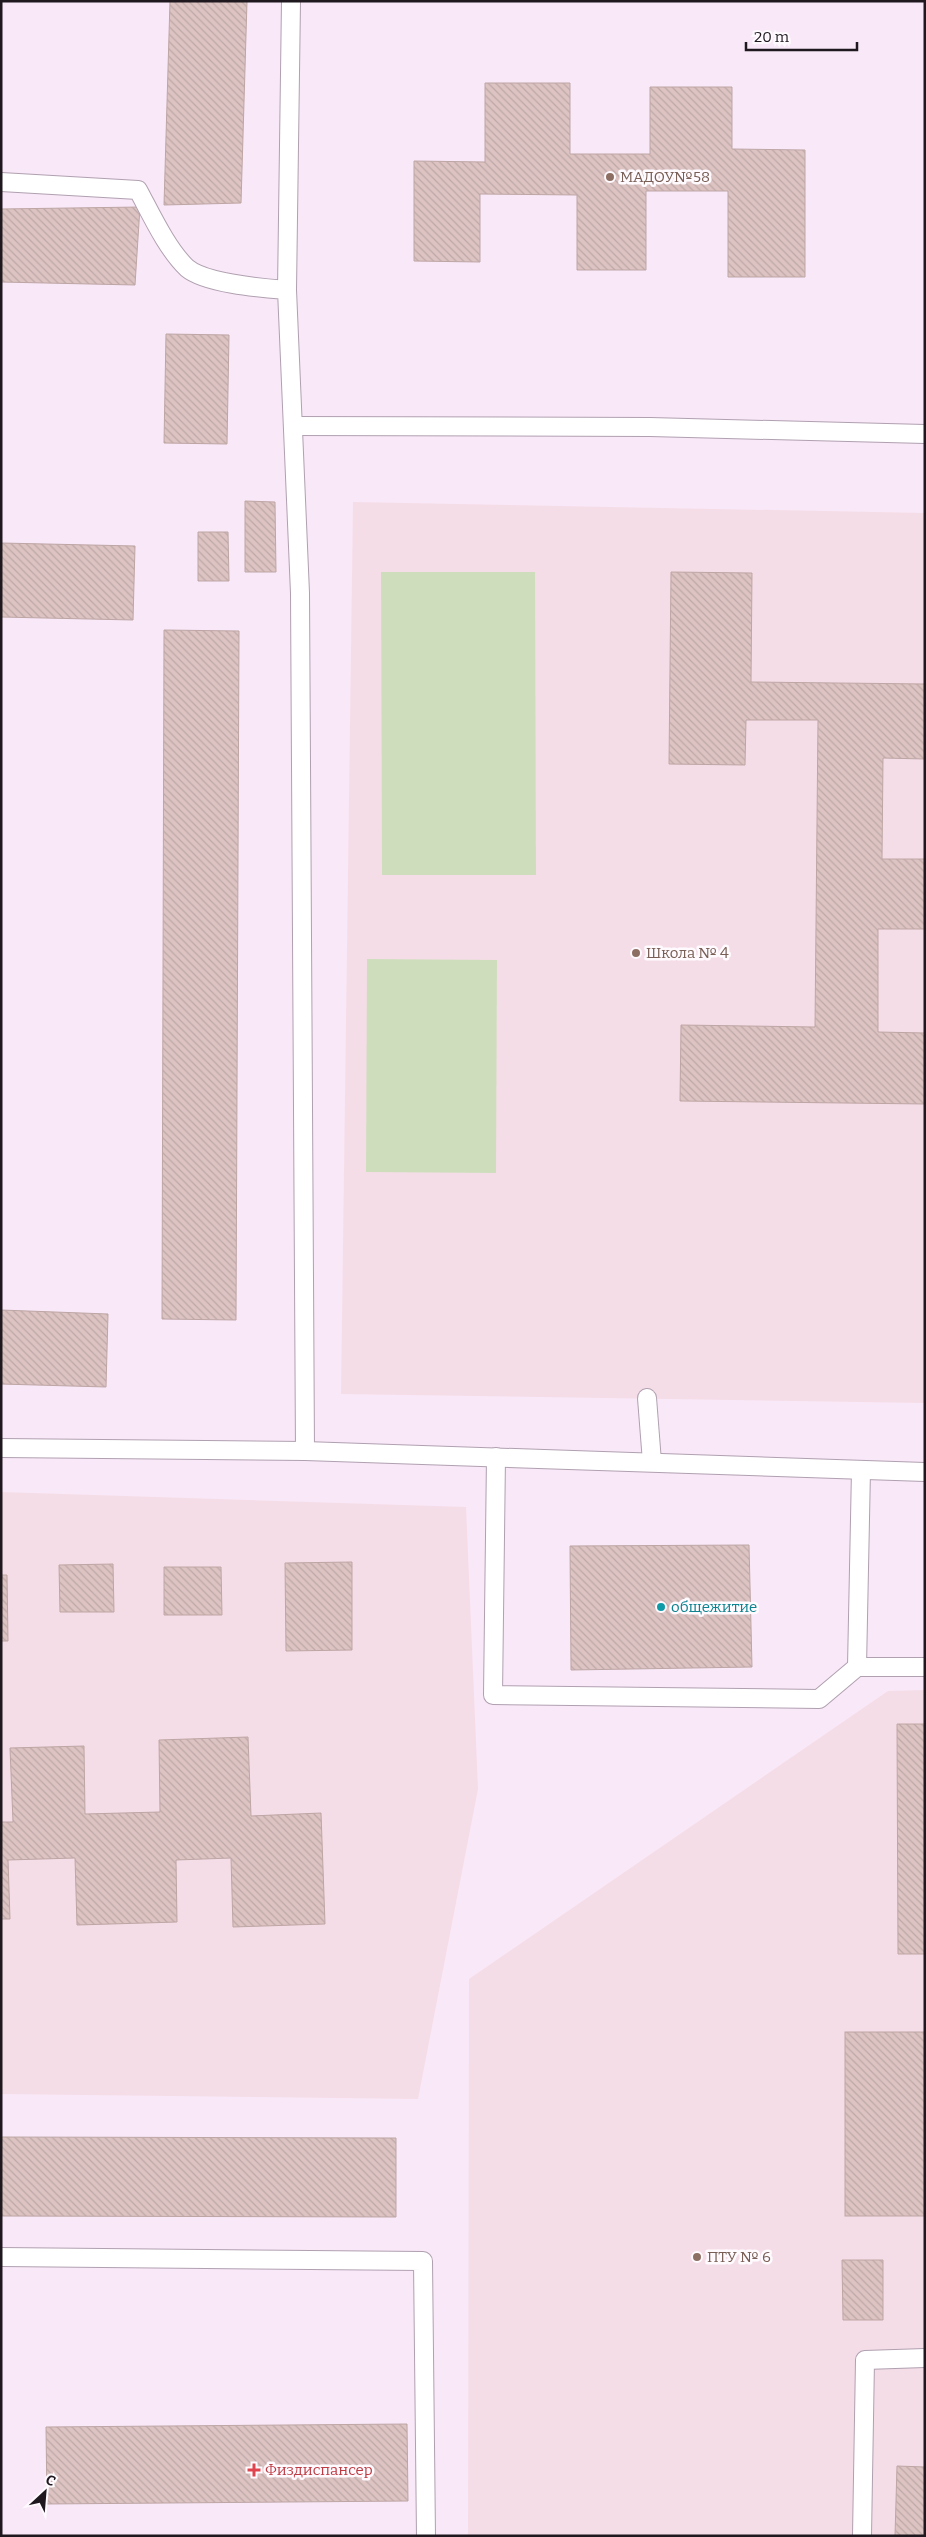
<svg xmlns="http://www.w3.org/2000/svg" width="926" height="2537" font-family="Bitter,serif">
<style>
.education{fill:#f5dde7}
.park{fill:#cedebd}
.building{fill:url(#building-back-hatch);stroke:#bea6a5}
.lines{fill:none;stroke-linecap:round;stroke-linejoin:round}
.service-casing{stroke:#b0a0b0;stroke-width:20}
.service{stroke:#fff;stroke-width:18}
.education-dot{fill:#8d6e63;stroke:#fefafe;stroke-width:2}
.culture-dot{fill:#0f9aa8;stroke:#fefafe;stroke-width:2}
.health-dot{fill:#e0444e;stroke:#fefafe;stroke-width:2}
.labels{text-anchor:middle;stroke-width:5;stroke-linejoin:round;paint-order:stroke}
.education-label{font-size:15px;fill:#785e54;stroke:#fefafe;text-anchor:start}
.culture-label{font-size:15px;fill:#0d838f;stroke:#fefafe;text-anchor:start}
.health-label{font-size:15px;fill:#be3a42;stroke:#fefafe;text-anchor:start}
</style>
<defs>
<pattern id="building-back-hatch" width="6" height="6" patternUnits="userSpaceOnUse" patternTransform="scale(1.25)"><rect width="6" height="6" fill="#ddc4c3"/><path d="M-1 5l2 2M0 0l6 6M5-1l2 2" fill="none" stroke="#bda8a7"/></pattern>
</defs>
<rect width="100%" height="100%" fill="#f9e8f8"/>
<g class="education">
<polygon points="353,502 925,513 925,1403 341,1394"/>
<polygon points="1,1492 466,1507 478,1789 418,2099 1,2094"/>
<polygon points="925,1690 925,2536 468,2536 469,1979 888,1691"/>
</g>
<g class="park">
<polygon points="381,572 535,572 536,875 382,875"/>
<polygon points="367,959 497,960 496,1173 366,1172"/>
</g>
<g class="building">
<polygon points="170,1 247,1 241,203 164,205"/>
<polygon points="485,83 570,83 570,154 650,154 650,87 732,87 732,149 805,150 805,277 728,277 728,191 646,191 646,270 577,270 577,195 480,194 480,262 414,261 414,161 485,162"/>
<polygon points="140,207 135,285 1,282 1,209"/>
<polygon points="166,334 229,335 227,444 164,443"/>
<polygon points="245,501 275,502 276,572 245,572"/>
<polygon points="198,532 228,532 229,581 198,581"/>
<polygon points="1,543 135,546 133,620 1,617"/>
<polygon points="671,572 752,573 751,682 925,684 925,759 883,758 882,859 925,859 925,929 878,929 878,1032 925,1033 925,1104 680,1101 681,1025 815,1027 818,720 746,720 745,765 669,764"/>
<polygon points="164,630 239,631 236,1320 162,1319"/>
<polygon points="1,1310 108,1314 106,1387 1,1384"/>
<polygon points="749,1545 752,1667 571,1670 570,1546"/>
<polygon points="352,1562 352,1650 286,1651 285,1563"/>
<polygon points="113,1564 114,1612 60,1612 59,1565"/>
<polygon points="164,1567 221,1567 222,1615 164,1615"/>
<polygon points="1,1575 7,1575 8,1641 1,1641"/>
<polygon points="897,1724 925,1724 925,1954 898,1954"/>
<polygon points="248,1737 251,1816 321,1813 325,1924 233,1927 231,1858 176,1860 177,1922 77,1925 75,1858 8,1860 10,1919 1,1919 1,1822 13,1822 10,1748 84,1746 85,1814 160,1812 159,1740"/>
<rect x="845" y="2032" width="80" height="184"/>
<polygon points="1,2137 396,2138 396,2217 1,2216"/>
<polygon points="842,2260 883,2260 883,2320 843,2320"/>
<polygon points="407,2424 408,2501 47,2504 46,2427"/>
<polygon points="897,2466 925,2467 925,2536 895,2536"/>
</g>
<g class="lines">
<defs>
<g id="service">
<path d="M1 182 138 190C151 214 167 249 187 268 206 284 263 288 287 290L300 593 305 1451"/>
<polyline points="287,290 291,1"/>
<polyline points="293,426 650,427 925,434"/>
<polyline points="647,1398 652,1462"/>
<polyline points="1,1448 305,1451 925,1472"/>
<polyline points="496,1457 493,1695 819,1699 857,1667"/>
<polyline points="861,1470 857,1667 925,1667"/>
<polyline points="1,2257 423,2261 426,2536"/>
<polyline points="862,2536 865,2360 925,2358"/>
</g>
</defs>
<use href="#service" class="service-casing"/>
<use href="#service" class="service"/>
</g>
<g class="education-dot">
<circle cx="610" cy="177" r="5"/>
<circle cx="636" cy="953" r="5"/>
<circle cx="697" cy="2257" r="5"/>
</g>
<circle class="culture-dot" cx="661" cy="1607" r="5"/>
<path class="health-dot" d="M251.5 2462.5h5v5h5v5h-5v5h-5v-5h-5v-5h5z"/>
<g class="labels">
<g class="education-label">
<text x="620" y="182">МАДОУ№58</text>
<text x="646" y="958">Школа № 4</text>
<text x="707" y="2262">ПТУ № 6</text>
</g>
<g class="culture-label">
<text x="671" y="1612">общежитие</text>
</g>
<g class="health-label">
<text x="265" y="2475">Физдиспансер</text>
</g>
</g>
<rect width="926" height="2537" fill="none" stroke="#1f191f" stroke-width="5"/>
<g transform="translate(45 2492) rotate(26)" stroke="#fefafe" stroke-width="4" paint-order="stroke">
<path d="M0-4L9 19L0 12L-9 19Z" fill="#1f191f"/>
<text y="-8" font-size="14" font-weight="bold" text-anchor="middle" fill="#1f191f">С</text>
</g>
<path d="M746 42v8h111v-8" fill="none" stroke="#1f191f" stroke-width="2.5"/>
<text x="754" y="42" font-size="15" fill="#1f191f" stroke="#fefafe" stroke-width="4" paint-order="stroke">20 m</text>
</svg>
